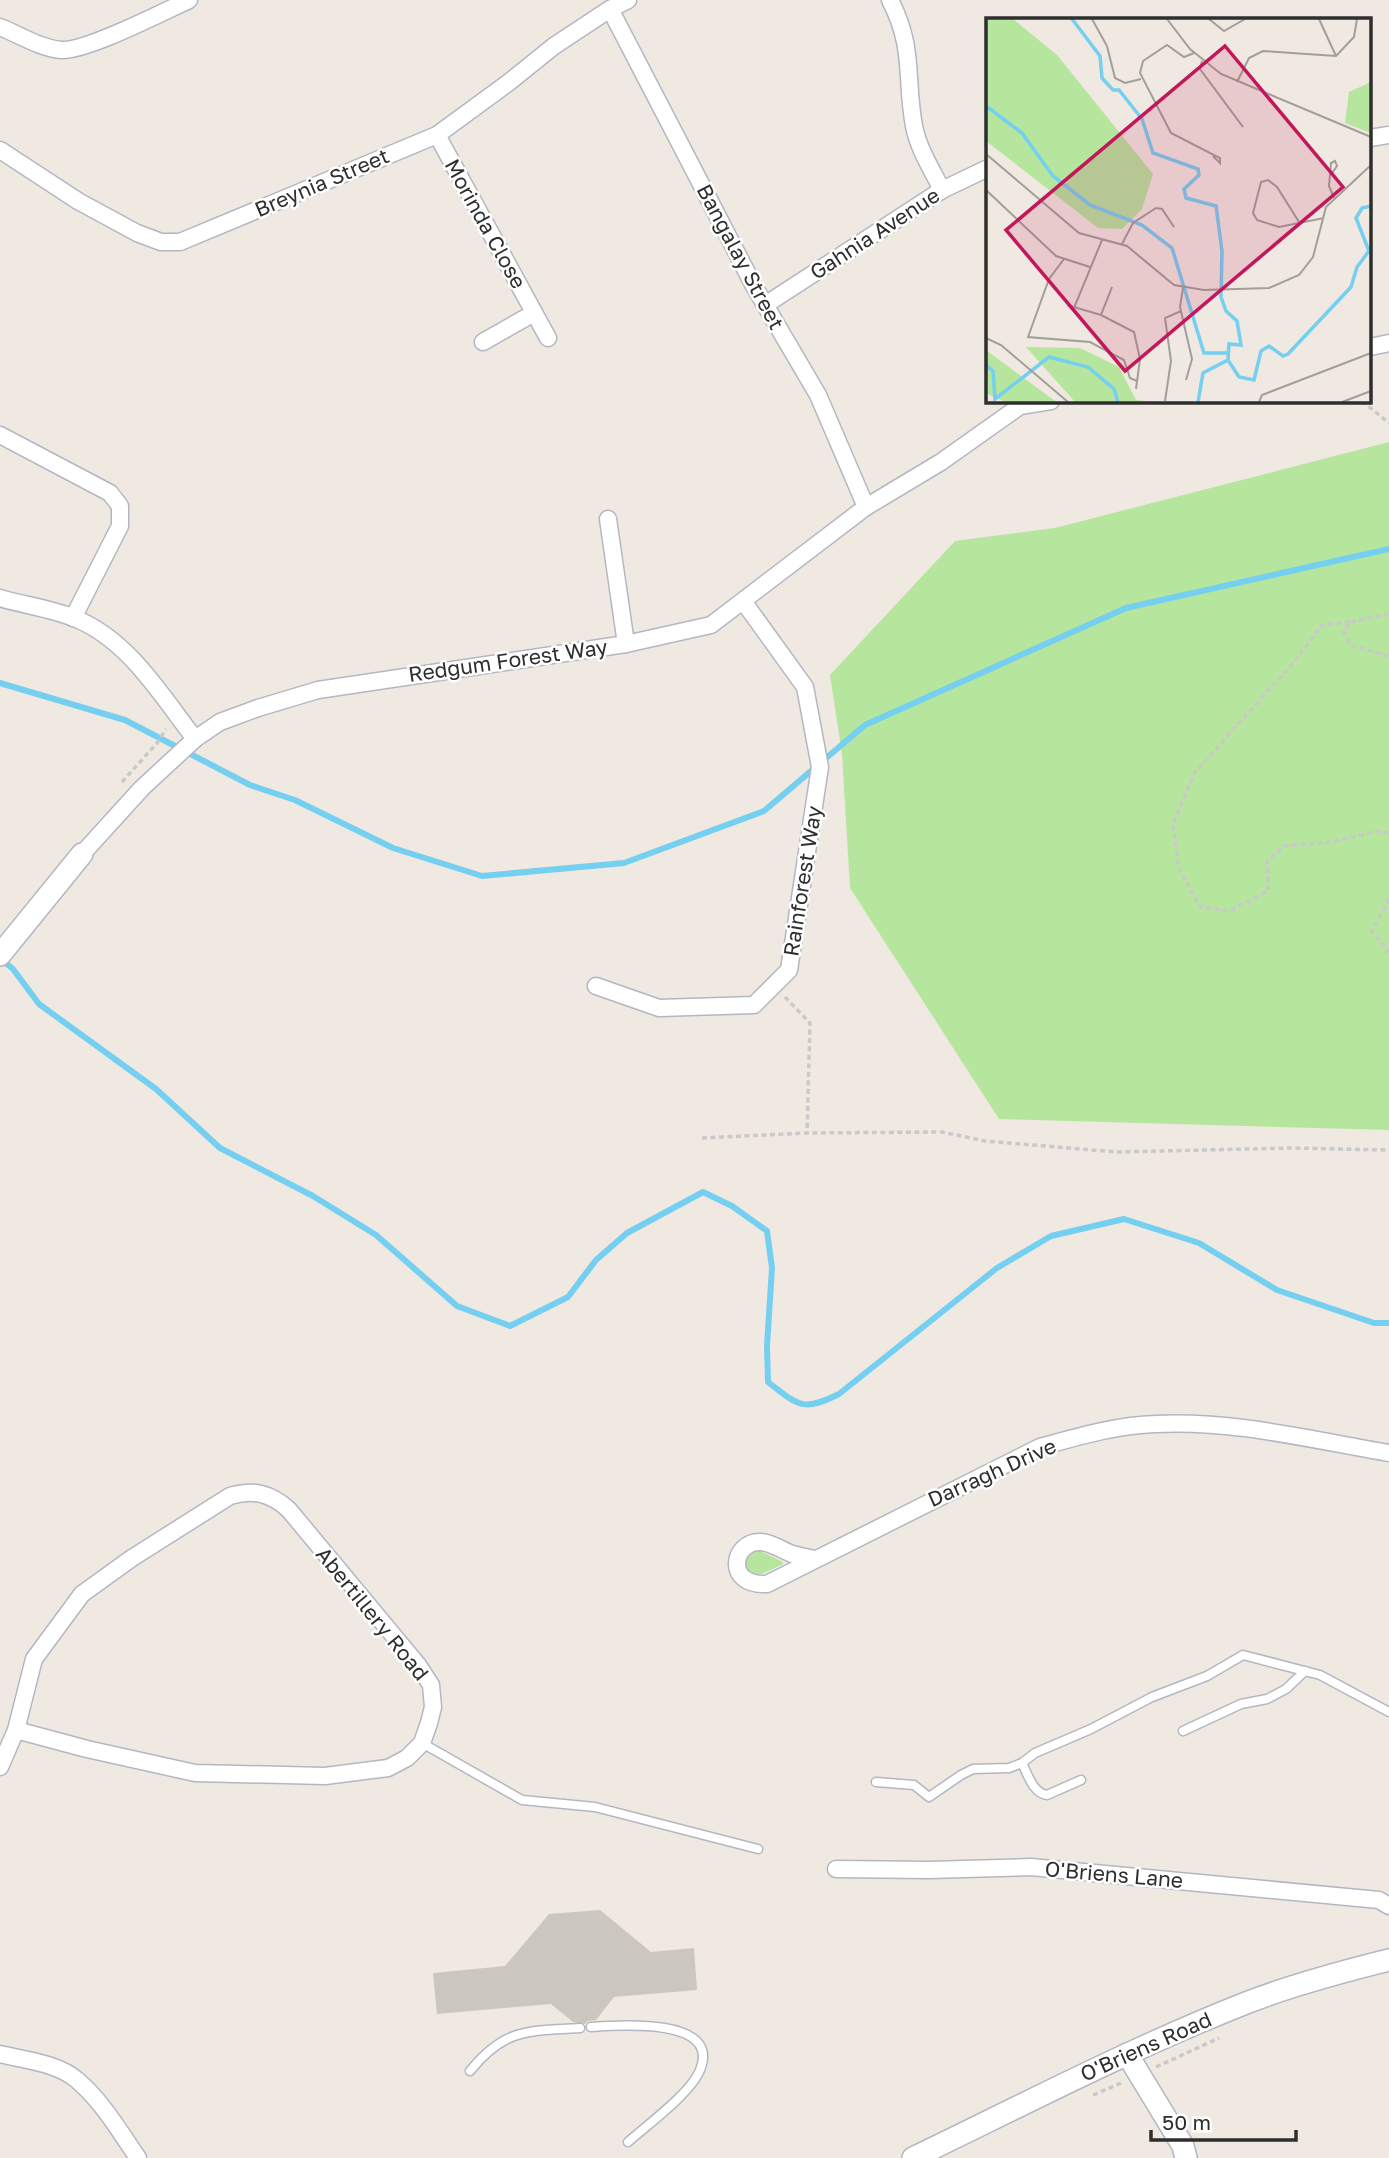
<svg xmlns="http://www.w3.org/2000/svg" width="1389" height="2158" font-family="'Golos Text',sans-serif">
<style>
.green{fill:#b6e59e}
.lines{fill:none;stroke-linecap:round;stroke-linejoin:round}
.stream{stroke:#75cff0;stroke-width:6}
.building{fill:#cbc7bf}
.lane-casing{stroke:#b4b7c1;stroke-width:11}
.street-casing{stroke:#b4b7c1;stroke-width:19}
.secondary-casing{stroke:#b4b7c1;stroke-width:24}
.path{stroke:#c9c9c9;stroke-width:3.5;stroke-dasharray:5 3.5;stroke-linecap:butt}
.lane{stroke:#fff;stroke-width:8}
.street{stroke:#fff;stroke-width:16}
.secondary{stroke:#fff;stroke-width:21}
.labels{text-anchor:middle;stroke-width:5;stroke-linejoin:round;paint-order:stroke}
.street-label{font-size:21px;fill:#2e2e2e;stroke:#fff}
.inset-river{fill:none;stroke:#75cff0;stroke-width:3.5}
.inset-road{fill:none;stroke:#a29e99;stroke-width:2}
.view{fill:#c2185b;fill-opacity:0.15;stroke:#c2185b;stroke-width:3.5}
.inset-edge{fill:none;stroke:#2e2e2e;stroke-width:3.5}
</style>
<rect width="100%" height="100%" fill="#efe9e1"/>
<g class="green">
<polygon points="1389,442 1389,1130 999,1119 850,888 842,754 830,675 955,541 1055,528"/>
<polygon points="755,1551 760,1551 783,1562 783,1564 757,1576 747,1571 745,1559"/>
</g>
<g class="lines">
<g class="stream">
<polyline points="0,683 125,720 250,785 295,800 393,848 482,876 624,863 764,811 865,725 1126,608 1389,549"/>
<path d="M1 959 13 969 39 1004 156 1089 220 1148 313 1196 376 1235 457 1306 510 1326 568 1297 596 1260 627 1233 703 1192 732 1206 767 1231 772 1268 767 1346 768 1382C799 1406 803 1412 839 1394L997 1268 1051 1236 1124 1219 1199 1243 1277 1290 1374 1323H1389"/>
</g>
</g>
<polygon class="building" points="600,1910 651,1952 694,1948 697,1990 614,1997 596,2020 588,2021 585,2024 573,2022 551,2004 437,2014 433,1973 505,1966 549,1914"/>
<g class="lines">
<defs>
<g id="lane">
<polyline points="1183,1731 1241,1704 1267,1699 1286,1689 1305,1671"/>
<polyline points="422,1743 522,1800 595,1807 758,1849"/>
<path d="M1022 1763C1028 1775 1033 1793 1047 1795L1081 1780"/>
<polyline points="876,1782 914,1785 929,1797 961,1775 973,1769 1009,1768 1022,1763 1035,1753 1091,1729 1152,1697 1207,1676 1243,1655 1320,1675 1389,1712"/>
<path d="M591 2027C618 2025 722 2017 700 2070 691 2093 647 2125 628 2142"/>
<path d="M470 2071C505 2028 528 2031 580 2028"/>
</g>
<g id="street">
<path d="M890 0C915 48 905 78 914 126 918 148 932 170 942 190"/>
<polyline points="610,9 754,286 818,395 866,507"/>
<path d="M0 27C20 35 40 48 61 50 85 52 163 12 189 0"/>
<polyline points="437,135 548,338"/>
<polyline points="1370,138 1389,135"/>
<polyline points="0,150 78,201 137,233 161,242 180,242 437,135 508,83 554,46 610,9 628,0"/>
<polyline points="765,305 942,190 988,168"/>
<polyline points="483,342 534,313"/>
<polyline points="1370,347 1389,343"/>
<polyline points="0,435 110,493 120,506 120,526 73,618"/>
<polyline points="608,519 626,644"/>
<path d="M0 598C23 605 53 609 74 618 128 639 161 695 195 739"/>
<polyline points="82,854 142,788 195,739 220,722 258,708 318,690 626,644 711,625 866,507 941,462 1020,406 1051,401"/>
<polyline points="596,986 659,1008 754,1005 789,970 820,767 805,687 743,601"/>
<path d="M814 1559C807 1557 799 1556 792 1554 782 1550 772 1543 761 1542 733 1540 723 1586 767 1584L1040 1447C1077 1437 1117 1425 1155 1424 1234 1420 1312 1440 1389 1453"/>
<path d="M0 1767 16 1730 34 1659 82 1594 132 1558 230 1496C253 1489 271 1493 289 1510L418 1665 431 1685 433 1707 429 1723 422 1743 407 1758 388 1768 325 1776 195 1773 87 1749 16 1730"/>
<polyline points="836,1869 929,1870 1031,1867 1379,1900 1389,1906"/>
<path d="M0 2054C24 2060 58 2063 77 2080 102 2101 120 2132 138 2158"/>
</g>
<g id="secondary">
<polyline points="0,955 82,854"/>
<polyline points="1127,2054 1183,2146 1186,2158"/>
<path d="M913 2158C1023 2105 1132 2048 1246 2003 1292 1985 1341 1972 1389 1960"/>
</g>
</defs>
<use href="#lane" class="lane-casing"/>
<use href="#street" class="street-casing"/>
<use href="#secondary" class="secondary-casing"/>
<g class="path">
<polyline points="1362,401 1389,423"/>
<polyline points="1389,614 1350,622 1343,631 1350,645 1389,656"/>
<polyline points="1350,622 1322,625 1294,662 1195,772 1173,824 1179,869 1200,907 1230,911 1268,891 1267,862 1283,846 1331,842 1378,831 1389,833"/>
<polyline points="122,782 157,743 166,729"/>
<polyline points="1389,899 1372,931 1389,953"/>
<polyline points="785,997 810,1023 807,1133"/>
<polyline points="702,1138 807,1133 942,1132 985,1141 1117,1152 1291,1148 1389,1150"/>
<polyline points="1156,2067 1219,2038"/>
<polyline points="1093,2095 1121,2083"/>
</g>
<use href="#lane" class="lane"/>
<use href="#street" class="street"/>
<use href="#secondary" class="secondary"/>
</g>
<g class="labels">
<g class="street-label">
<text transform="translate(322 183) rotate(-23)" y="7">Breynia Street</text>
<text transform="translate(485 224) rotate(61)" y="7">Morinda Close</text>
<text transform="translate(875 234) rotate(-33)" y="7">Gahnia Avenue</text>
<text transform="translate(740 257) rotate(62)" y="7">Bangalay Street</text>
<text transform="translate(508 661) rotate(-8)" y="7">Redgum Forest Way</text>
<text transform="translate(803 881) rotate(-81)" y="7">Rainforest Way</text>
<text transform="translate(992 1473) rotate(-24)" y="7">Darragh Drive</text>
<text transform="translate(372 1614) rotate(51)" y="7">Abertillery Road</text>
<text transform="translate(1114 1875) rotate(5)" y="7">O'Briens Lane</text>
<text transform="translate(1146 2047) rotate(-24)" y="7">O'Briens Road</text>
</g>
</g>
<g transform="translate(986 18)">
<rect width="385" height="385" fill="#efe9e1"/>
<path d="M0 1H27L71 37 167 156 156 191 136 211 112 210 0 123ZM385 64V115L359 105 363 74ZM40 329 94 330 133 349 150 382 167 384H89ZM0 332 69 383 70 384H19L2 376Z" fill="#b6e59e"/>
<path class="inset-river" d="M86 1 114 38 116 60 127 72H133L156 101 167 135 212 151 213 157 198 171 200 180 230 188 236 233 235 279 240 293 251 303 255 327 243 326 242 342M0 88 36 115 67 158 104 187 156 207 186 230 218 335H242M0 347 7 353 9 381 63 339 102 349 128 371 132 384M212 384 217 355 242 342 253 359 268 362 275 333 283 328 297 338 302 336 365 269 371 249 383 233 370 200 376 190 385 188"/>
<path class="inset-road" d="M106 1 121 28 129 60 139 65 155 61M181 1 204 31 235 56 385 119M223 1 238 13 259 1M333 1 350 38M208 35 198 39 181 27 157 43 154 55 185 115 234 140V145L227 138M216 43 214 51 257 109M251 64 263 40 277 33 350 38 368 19 371 1M0 136 93 215 141 228 188 267 218 272 283 270 313 257 327 239 340 189 385 147M346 155 351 148 349 143 345 145 343 168 348 180M0 172 70 238 104 249M313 204 291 169 282 162 275 164 267 195 271 202 293 209 338 200M136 226 147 205 170 190 176 191 188 209M78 241 63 261 42 319 104 324 138 342 144 360 151 363M197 270 194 289 206 341 200 362M81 287 115 297 148 314 154 341 150 371M88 290 116 222M115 297 126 269M0 320 15 327 82 384M179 383 185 343 179 300 195 293M273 384 276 377 385 335M356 384 385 373"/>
<path class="view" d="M239 28 357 169 139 353 20 212Z"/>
<rect width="385" height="385" class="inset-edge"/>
</g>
<path d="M1151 2130v10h145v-10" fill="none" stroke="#2e2e2e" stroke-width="3.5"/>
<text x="1162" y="2130" font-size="21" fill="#2e2e2e" stroke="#ffffff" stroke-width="5" paint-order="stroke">50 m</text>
</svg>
